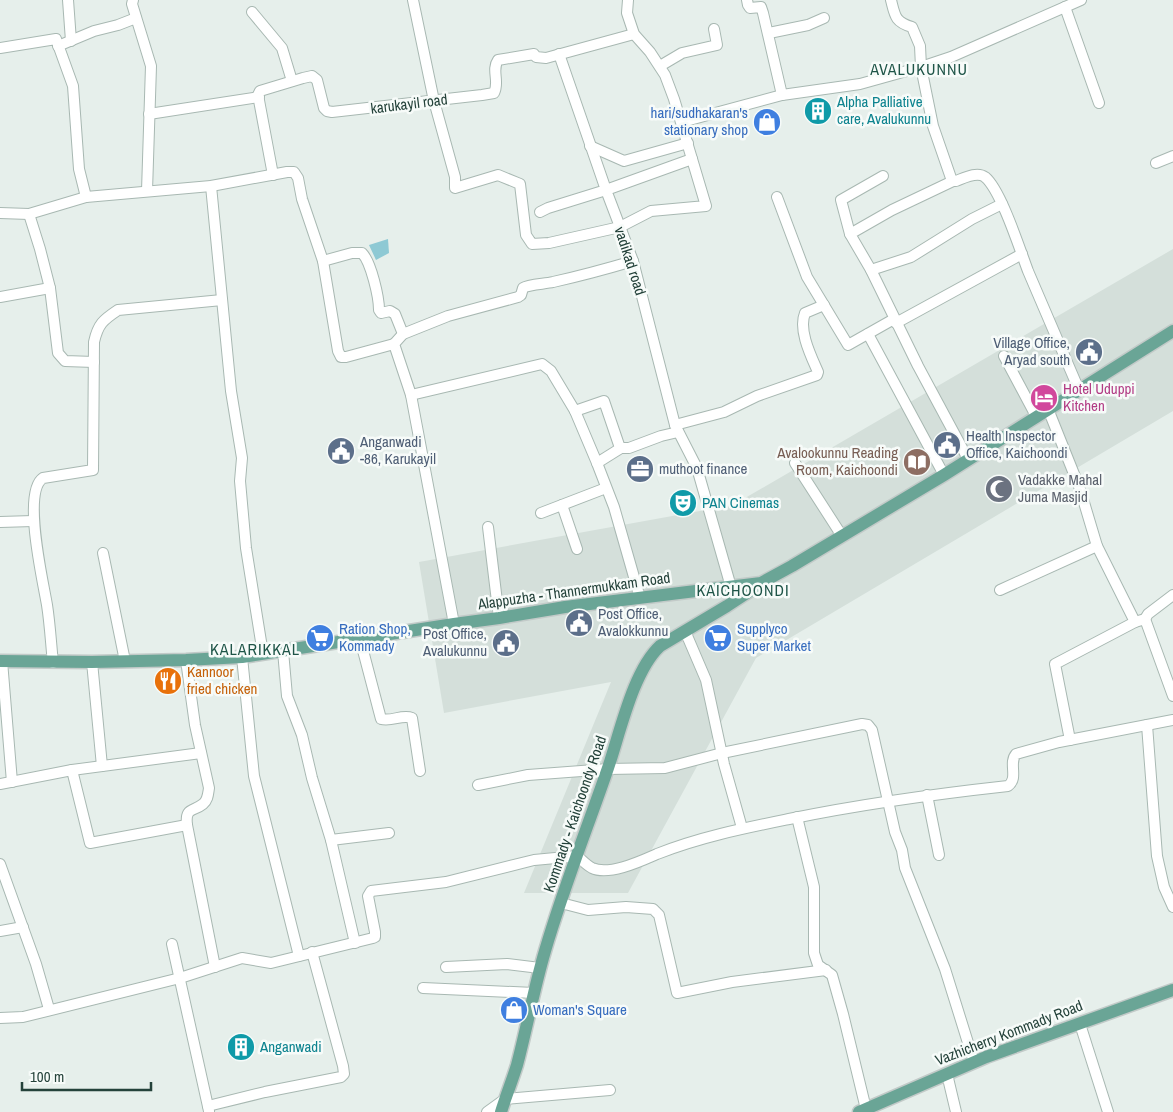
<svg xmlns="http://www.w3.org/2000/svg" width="1173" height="1112" font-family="'Archivo Narrow',sans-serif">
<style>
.built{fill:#d4dfda}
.water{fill:#8ec9d4}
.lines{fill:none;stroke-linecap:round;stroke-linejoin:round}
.minor-casing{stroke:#a8b8b2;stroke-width:12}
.major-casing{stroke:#c2cac8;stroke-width:15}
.minor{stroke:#fff;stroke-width:10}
.major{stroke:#6aa596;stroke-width:12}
.labels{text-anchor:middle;stroke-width:5;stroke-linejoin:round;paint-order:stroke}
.culture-label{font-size:15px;fill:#0d838f;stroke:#f7fbf9;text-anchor:start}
.street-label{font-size:15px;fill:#24423a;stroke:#f7fbf9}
.shop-label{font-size:15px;fill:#366cbe;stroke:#f7fbf9;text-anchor:start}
.service-label{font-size:15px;fill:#4e5e75;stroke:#f7fbf9;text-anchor:start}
.hotel-label{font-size:15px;fill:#b23c85;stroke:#f7fbf9;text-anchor:start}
.education-label{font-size:15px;fill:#785e54;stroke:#f7fbf9;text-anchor:end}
.worship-label{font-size:15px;fill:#5b616d;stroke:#f7fbf9;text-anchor:start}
.food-label{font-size:15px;fill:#c56008;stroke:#f7fbf9;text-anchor:start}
.neighbourhood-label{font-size:16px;letter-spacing:1px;fill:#1f5548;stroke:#f7fbf9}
</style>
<rect width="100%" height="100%" fill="#e6efeb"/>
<polygon class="built" points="1173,249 1173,411 756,658 628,893 524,893 611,682 444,713 419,562 733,505"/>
<polygon class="water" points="388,239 389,253 376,260 369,245"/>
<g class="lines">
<defs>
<g id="minor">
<polyline points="68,0 71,41"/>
<polyline points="133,0 132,4 151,66 147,191"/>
<polyline points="413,0 434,101 455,177 455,188 498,175 520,184 526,235 532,244 549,243 620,227 651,211 706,206 692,159"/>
<polyline points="628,0 627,13 634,34 650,52 665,75 674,99 692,159 606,190 633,261 675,425 697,468 731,587"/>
<polyline points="747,0 748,5 750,8 761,7 763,13 782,95"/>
<path d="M891 0C895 16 895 22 912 27L920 46 921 67 933 126 951 178 953 181H956C964 178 977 171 985 177 1001 190 1020 250 1028 271 1045 311 1062 351 1079 390"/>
<polyline points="1065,7 1099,103"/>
<polyline points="252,12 282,48 292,81"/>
<polyline points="769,33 808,25 824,18"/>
<polyline points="58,46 94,31 118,25 136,18"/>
<polyline points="0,48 56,39 73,86 79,169 86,197"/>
<polyline points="660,66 682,53 717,45 714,29"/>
<polyline points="149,114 259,97"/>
<polyline points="682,122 782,95 860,84 921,67 951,57 1081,0"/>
<polyline points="590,146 624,161 688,143"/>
<polyline points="1156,163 1173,156"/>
<path d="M273 175 258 95 260 91 303 78 312 76 317 80 324 108 327 111 332 112 482 95 494 93C500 82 491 70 498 60L534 54 536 57 546 58 634 34"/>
<polyline points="953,181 892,210 850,234 871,270 918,366 968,459"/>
<polyline points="211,186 231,391 242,458 240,481 246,548 263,654"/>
<polyline points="777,197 807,277 848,345 894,319"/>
<polyline points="540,212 548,208 606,190 559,54"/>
<polyline points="0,213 29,214 86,197 211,186 287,172 294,172 298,178 302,199 323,261 338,351 341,357 346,357 394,344"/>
<polyline points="29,214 40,249 50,288 58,353 65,361 94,362"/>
<polyline points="850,234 841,200 883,176"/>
<path d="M323 261 352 253H362C371 262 379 297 379 310L381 313 390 311 395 314 403 334"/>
<polyline points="871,270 911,257 972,219 1002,204"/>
<polyline points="0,297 50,288"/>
<polyline points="896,323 1022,254"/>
<polyline points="868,334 944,475"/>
<polyline points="1004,356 1036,416"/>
<polyline points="411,395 542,364 551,371 575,411 597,463 614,507 640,598"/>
<polyline points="1048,409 1080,489 1097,546 1135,622"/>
<polyline points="575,411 604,401 619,445 621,448 629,448 661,436 678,432"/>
<path d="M675 425 724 412 757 396 817 375 818 372C811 356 798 330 805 313L824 305"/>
<polyline points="597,463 621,448"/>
<polyline points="795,463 842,536"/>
<polyline points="562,505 577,549"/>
<polyline points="541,513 606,488"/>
<polyline points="0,522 33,521"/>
<polyline points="488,527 499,618"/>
<polyline points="103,553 125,661"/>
<polyline points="1000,590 1097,546"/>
<polyline points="1145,619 1148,614 1173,595"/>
<path d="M454 624 411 395 394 344 403 334 448 316 518 297 521 295 523 288C529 284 545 284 553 282 580 276 606 269 633 261"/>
<polyline points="685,631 706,680 724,764 742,828"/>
<path d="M360 639 381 719C392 722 402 714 412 718L420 771"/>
<polyline points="283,651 287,696 302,735 312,778 331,840 355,943"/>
<polyline points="242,657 254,776 299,956"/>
<path d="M186 660 195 725 209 788C208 794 208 800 203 804 193 812 185 807 187 825L215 967"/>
<polyline points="2,661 12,782"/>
<polyline points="92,662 102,766"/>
<path d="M53 663C51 644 50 624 47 605 43 581 22 492 43 478L93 470 94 342C98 324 103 320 118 310L222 300"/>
<polyline points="1147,725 1157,856 1164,887 1173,907"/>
<polyline points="1070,740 1055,664 1135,622 1145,619 1173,696"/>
<polyline points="72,770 201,753"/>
<polyline points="0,784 72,770 90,843 187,825"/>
<polyline points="478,785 528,775 608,769 665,768 722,753 862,724 868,725 872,730 895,832 902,850 905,868 945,969 974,1062"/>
<polyline points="927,795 939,855"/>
<polyline points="797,817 814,887 814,953 818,965 832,975 843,1014 866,1109"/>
<polyline points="331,840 389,833"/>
<polyline points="0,864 36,964 49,1009"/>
<polyline points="561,903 588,910 626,907 653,909 659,915 677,993 732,982 826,970"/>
<polyline points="0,931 23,927"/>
<polyline points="172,944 209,1111"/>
<polyline points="446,967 507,964 540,968"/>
<polyline points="423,988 534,993"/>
<path d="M0 1018 23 1017 180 978 242 958 271 963 373 938 375 937V932L368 896 371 891 446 882 534 860 577 856C581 859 586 865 592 868 609 876 641 861 657 854 700 837 745 828 789 819 862 804 935 794 1008 786 1019 778 1008 763 1016 754L1059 742 1173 720"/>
<polyline points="1080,1024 1108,1112"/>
<polyline points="947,1074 956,1112"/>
<polyline points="208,1106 265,1092 341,1077 344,1074 343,1066 312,952"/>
<polyline points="487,1112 505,1099 610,1090"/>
</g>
<g id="major">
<polyline points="0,661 92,662 186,660 242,657 454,624 499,618 565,607 761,583 792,566 944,475 1173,331"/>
<path d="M501 1112C506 1096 512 1081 517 1065 527 1027 534 988 545 951 563 889 587 829 608 768 620 733 633 671 660 646L727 606 759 585"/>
<polyline points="859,1112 986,1057 1173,990"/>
</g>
</defs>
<use href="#minor" class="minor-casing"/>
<use href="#major" class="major-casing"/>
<use href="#minor" class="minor"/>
<use href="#major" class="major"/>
</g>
<defs>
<symbol id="building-disc" viewBox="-11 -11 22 22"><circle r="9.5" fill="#0f9aa8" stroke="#f7fbf9"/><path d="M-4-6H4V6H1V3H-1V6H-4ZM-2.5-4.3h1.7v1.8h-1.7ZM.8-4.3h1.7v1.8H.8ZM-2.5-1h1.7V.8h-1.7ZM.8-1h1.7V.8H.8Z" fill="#fff"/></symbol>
<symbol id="shop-disc" viewBox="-11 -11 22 22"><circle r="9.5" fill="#3f7fe0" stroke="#f7fbf9"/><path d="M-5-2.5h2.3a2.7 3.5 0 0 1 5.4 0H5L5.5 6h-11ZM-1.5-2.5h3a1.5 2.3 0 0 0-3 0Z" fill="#fff"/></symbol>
<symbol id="civic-disc" viewBox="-11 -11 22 22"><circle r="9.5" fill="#5c6f8a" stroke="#f7fbf9"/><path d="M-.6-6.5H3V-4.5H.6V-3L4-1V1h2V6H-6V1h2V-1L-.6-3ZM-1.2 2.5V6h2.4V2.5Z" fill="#fff"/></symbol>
<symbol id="hotel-disc" viewBox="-11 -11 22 22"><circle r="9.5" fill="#d1479c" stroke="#f7fbf9"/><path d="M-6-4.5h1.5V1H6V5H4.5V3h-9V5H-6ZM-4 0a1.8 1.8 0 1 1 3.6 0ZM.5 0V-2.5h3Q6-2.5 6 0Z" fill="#fff"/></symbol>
<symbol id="library-disc" viewBox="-11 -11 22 22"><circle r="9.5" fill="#8d6e63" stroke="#f7fbf9"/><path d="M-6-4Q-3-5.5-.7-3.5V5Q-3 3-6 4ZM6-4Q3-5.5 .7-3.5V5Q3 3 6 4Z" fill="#fff"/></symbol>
<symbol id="office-disc" viewBox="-11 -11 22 22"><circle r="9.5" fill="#5c6f8a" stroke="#f7fbf9"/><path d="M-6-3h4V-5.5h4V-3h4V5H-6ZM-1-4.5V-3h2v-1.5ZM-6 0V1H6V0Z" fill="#fff"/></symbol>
<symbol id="mosque-disc" viewBox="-11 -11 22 22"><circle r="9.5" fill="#6b7280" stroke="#f7fbf9"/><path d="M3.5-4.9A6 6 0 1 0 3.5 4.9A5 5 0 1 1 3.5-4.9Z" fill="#fff"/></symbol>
<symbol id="theatre-disc" viewBox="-11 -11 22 22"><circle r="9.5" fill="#0f9aa8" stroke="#f7fbf9"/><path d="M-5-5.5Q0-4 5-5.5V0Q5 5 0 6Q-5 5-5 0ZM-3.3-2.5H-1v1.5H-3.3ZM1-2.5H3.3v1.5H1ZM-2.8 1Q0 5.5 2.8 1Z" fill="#fff"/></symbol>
<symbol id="supermarket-disc" viewBox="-11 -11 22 22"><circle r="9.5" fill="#3f7fe0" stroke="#f7fbf9"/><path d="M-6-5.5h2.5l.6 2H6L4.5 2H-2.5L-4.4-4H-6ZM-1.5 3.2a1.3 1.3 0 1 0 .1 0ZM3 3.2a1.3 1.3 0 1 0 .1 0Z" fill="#fff"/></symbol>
<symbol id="restaurant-disc" viewBox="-11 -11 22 22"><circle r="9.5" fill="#e8710a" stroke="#f7fbf9"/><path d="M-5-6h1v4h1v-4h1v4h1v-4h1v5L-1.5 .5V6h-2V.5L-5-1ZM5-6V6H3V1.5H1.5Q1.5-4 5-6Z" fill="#fff"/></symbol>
</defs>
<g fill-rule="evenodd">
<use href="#building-disc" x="802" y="95" width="32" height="32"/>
<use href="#shop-disc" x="751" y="106" width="32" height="32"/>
<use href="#civic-disc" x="1073" y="336" width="32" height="32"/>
<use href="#hotel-disc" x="1028" y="382" width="32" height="32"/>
<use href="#civic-disc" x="931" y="429" width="32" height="32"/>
<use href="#civic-disc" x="325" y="435" width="32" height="32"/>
<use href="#library-disc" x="901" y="446" width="32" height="32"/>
<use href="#office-disc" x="624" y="453" width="32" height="32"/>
<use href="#mosque-disc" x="983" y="473" width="32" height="32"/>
<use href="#theatre-disc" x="667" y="487" width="32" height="32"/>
<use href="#civic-disc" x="563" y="607" width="32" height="32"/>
<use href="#supermarket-disc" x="304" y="622" width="32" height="32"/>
<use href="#supermarket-disc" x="702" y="622" width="32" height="32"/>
<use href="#civic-disc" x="490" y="627" width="32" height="32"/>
<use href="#restaurant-disc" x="152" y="665" width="32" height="32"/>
<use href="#shop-disc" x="498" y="994" width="32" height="32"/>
<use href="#building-disc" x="225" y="1031" width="32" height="32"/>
</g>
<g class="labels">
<g class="culture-label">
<text x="837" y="107">Alpha Palliative<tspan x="837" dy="17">care, Avalukunnu</tspan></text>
<text x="702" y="508">PAN Cinemas</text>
<text x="260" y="1052">Anganwadi</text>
</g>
<g class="street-label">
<text transform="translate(409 104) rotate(-7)" y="5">karukayil road</text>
<text transform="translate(630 261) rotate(72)" y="5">vadikad road</text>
<text transform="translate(574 591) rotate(-8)" y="5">Alappuzha - Thannermukkam Road</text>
<text transform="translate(575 814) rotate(-71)" y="5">Kommady - Kaichoondy Road</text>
<text transform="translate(1009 1033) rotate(-21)" y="5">Vazhicherry Kommady Road</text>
</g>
<g class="shop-label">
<text x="748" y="118" text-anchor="end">hari/sudhakaran's<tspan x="748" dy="17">stationary shop</tspan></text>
<text x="339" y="634">Ration Shop,<tspan x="339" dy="17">Kommady</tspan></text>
<text x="737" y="634">Supplyco<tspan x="737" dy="17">Super Market</tspan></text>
<text x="533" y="1015">Woman's Square</text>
</g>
<g class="service-label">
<text x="1070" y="348" text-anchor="end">Village Office,<tspan x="1070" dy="17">Aryad south</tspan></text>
<text x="966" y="441">Health Inspector<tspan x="966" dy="17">Office, Kaichoondi</tspan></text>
<text x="360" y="447">Anganwadi<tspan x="360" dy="17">-86, Karukayil</tspan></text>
<text x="659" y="474">muthoot finance</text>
<text x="598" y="619">Post Office,<tspan x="598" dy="17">Avalokkunnu</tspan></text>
<text x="487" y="639" text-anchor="end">Post Office,<tspan x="487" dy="17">Avalukunnu</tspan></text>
</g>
<g class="hotel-label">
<text x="1063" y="394">Hotel Uduppi<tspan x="1063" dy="17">Kitchen</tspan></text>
</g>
<g class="education-label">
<text x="898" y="458">Avalookunnu Reading<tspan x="898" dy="17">Room, Kaichoondi</tspan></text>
</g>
<g class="worship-label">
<text x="1018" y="485">Vadakke Mahal<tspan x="1018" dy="17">Juma Masjid</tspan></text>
</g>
<g class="food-label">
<text x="187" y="677">Kannoor<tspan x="187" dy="17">fried chicken</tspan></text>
</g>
<g class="neighbourhood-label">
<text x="919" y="75">AVALUKUNNU</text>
<text x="743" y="596">KAICHOONDI</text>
<text x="255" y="655">KALARIKKAL</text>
</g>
</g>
<path d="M22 1082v8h129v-8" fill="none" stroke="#24423a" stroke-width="2.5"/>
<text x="30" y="1082" font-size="15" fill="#24423a" stroke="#f7fbf9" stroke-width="4" paint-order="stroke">100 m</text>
</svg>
